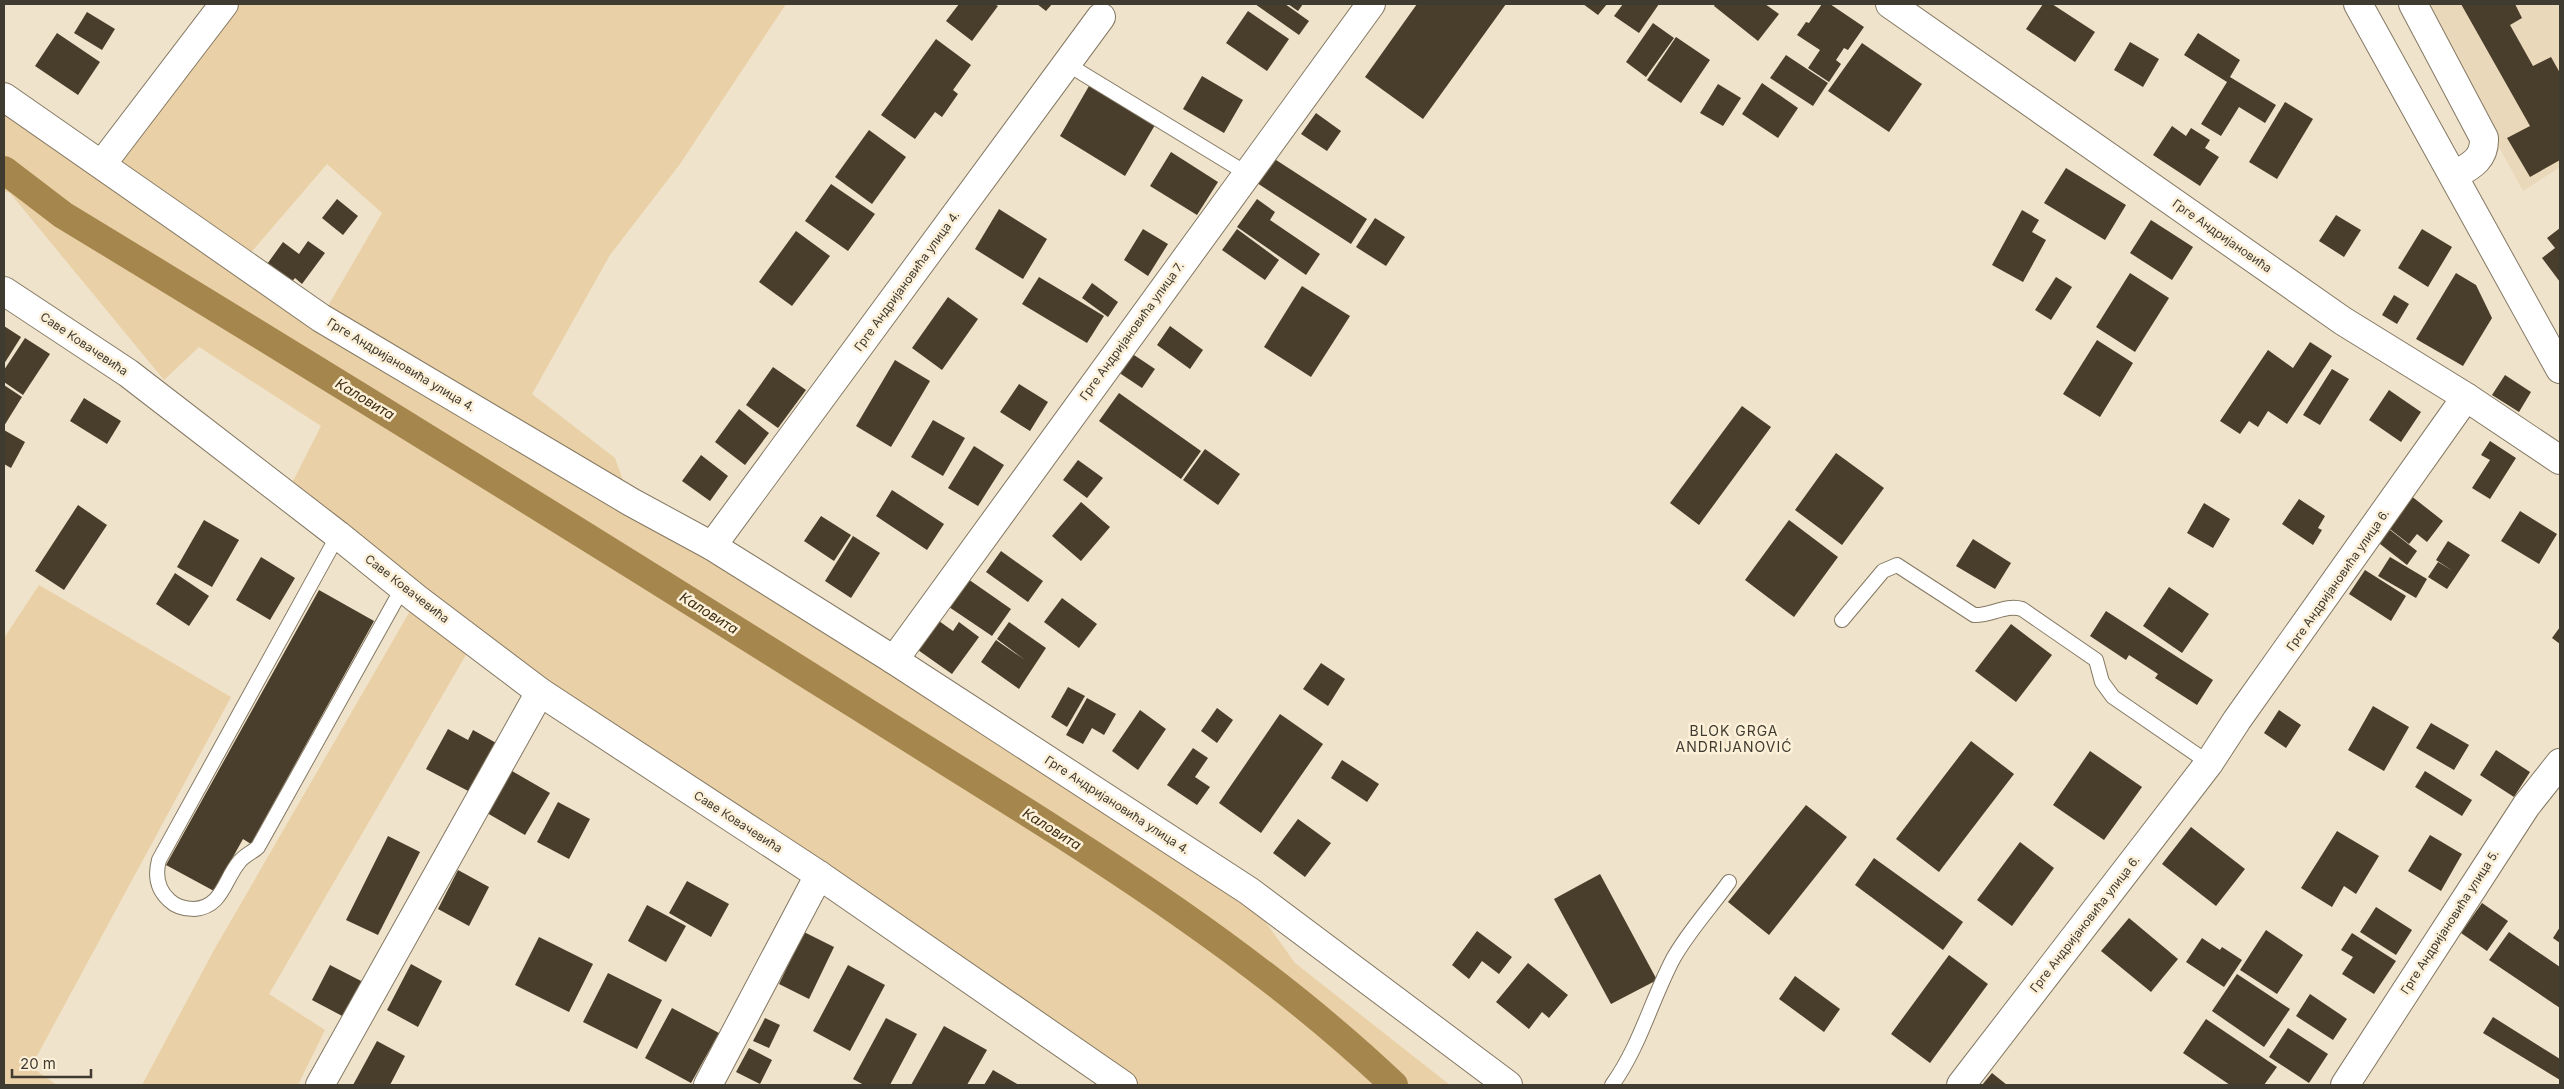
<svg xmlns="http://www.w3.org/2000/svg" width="2564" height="1089" font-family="Inter,sans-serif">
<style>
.built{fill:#ead8ba}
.green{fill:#e9d0a6;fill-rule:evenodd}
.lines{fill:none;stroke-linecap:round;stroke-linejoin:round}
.canal{stroke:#a5864d;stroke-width:28}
.building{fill:#493e2b}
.service-casing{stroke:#847863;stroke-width:16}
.minor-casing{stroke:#847863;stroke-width:30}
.service{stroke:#fff;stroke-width:14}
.minor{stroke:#fff;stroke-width:28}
.labels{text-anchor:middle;stroke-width:5;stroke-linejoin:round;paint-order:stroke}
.street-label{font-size:12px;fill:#403b31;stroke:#fdf0d8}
.water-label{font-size:14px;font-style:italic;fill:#3b2c12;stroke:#fdf0d8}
.neighbourhood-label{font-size:14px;letter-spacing:1px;fill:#403b31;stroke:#fdf0d8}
</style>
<rect width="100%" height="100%" fill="#f0e3cb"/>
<polygon class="built" points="2421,4 2560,4 2560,167 2523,191"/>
<g class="green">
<path d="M224 4H786L680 164 610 255 532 394 615 458 631 502 1238 884 1295 963 1450 1085H1123L625 747 551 682 493 646 292 483 321 426 199 347 164 380 10 193 4 191V99L102 164ZM327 164 382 213 321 318 242 263Z"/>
<polygon points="39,585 231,697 31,1067 57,1085 4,1085 4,638"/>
<polygon points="417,599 474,641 269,994 325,1030 298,1085 142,1085 214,950"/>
</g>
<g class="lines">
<path class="canal" d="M4 170 63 215C330 377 595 541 859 707 1044 824 1235 934 1394 1085"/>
</g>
<g class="building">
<polygon points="959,4 994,4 998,6 972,41 946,21"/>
<polygon points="1037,4 1052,4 1046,11"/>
<polygon points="1255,4 1285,4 1309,21 1299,35"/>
<polygon points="1288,4 1303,4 1298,11"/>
<polygon points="1417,4 1506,4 1423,119 1365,77"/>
<polygon points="1583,4 1607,4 1598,15"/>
<polygon points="1623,4 1659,4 1639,33 1614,16"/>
<polygon points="1715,4 1765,4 1779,14 1758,41 1714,6"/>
<polygon points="1822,4 1830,4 1864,27 1848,50 1844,48 1836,60 1841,64 1829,82 1808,68 1820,50 1797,35 1806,22 1809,23"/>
<polygon points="2043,4 2052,4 2095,32 2075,62 2026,29"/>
<polygon points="2461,4 2515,4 2522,18 2510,25 2533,66 2551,57 2560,73 2560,160 2530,177 2507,138 2530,126"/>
<polygon points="1248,11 1289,39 1267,71 1226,43"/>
<polygon points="87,12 115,29 102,50 74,33"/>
<polygon points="1653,23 1674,38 1646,77 1626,62"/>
<polygon points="57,33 100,62 78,95 35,66"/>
<polygon points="2198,33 2240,60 2230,77 2276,105 2265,123 2239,107 2221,136 2201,124 2227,82 2184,55"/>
<polygon points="1676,37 1710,60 1681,103 1647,80"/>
<polygon points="936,39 971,65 953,90 958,94 942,117 935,112 915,139 881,115"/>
<polygon points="2130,42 2159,59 2143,87 2114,70"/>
<polygon points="1862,43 1922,84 1889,132 1828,91"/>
<polygon points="1786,55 1828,83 1813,106 1770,78"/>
<polygon points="1202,76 1243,100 1224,133 1183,109"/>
<polygon points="1762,83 1798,108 1778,138 1742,114"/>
<polygon points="1718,84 1741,98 1723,126 1700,113"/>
<polygon points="1089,86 1155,125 1125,176 1060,136"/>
<polygon points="2285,102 2313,119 2277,179 2249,162"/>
<polygon points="1316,113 1341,131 1327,151 1301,134"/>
<polygon points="2172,126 2186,136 2191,128 2210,140 2205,148 2219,157 2200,186 2153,155"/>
<polygon points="869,130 906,157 872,204 835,177"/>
<polygon points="1171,152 1218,182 1197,215 1150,186"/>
<polygon points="1273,158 1367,219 1351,244 1257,183"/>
<polygon points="2066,168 2126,205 2105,240 2044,203"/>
<polygon points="831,184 875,214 848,251 805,221"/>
<polygon points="337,199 358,216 343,235 322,218"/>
<polygon points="1257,199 1275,212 1270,220 1320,254 1306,275 1237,227"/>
<polygon points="999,209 1047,239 1023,279 975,249"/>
<polygon points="2022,210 2039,220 2032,232 2046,240 2023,282 1992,265"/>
<polygon points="2336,215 2361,230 2344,257 2319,241"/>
<polygon points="1375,218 1405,237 1386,266 1356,247"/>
<polygon points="2151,220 2193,247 2172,280 2130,253"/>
<polygon points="2560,228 2560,282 2542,258 2555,248 2547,238"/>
<polygon points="1143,229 1168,244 1148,276 1124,260"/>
<polygon points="1237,229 1279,260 1265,280 1222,250"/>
<polygon points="2422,229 2452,247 2428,287 2398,268"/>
<polygon points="796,231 830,256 792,306 759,282"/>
<polygon points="308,241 325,253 302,284 295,278 289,285 265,267 283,242 299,254"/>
<polygon points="2130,273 2169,298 2135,352 2096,327"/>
<polygon points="2456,273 2476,285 2492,318 2463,366 2416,339"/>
<polygon points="1039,277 1104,316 1087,343 1022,304"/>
<polygon points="2056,277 2072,287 2051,320 2035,310"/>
<polygon points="1092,283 1118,302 1108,317 1082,298"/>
<polygon points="1302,286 1350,316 1311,377 1264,347"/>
<polygon points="2394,295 2409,304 2397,324 2382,315"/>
<polygon points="948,297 978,319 942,370 912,348"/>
<polygon points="4,326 21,337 4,364"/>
<polygon points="1170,326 1203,350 1190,369 1157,345"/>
<polygon points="25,338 50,354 23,395 4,382 4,370"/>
<polygon points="2097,340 2133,363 2100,417 2063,394"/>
<polygon points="2310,342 2332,356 2287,424 2268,411 2258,427 2249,421 2240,434 2220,421 2268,350 2293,368"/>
<polygon points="1131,353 1155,369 1142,388 1118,372"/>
<polygon points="895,360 930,381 891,447 856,426"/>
<polygon points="773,367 806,390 778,428 746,405"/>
<polygon points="2332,369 2349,379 2320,425 2303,415"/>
<polygon points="2505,375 2531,392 2519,412 2492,395"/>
<polygon points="1019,384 1048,402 1030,431 1000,412"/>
<polygon points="4,385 22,397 4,426"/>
<polygon points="2389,390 2421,412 2401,442 2369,420"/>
<polygon points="1119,393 1201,451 1181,479 1099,421"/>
<polygon points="84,398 121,421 107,444 70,421"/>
<polygon points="1742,406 1771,427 1699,525 1670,503"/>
<polygon points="739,409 769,433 745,465 715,442"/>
<polygon points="933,420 965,438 943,476 911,457"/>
<polygon points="4,430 25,442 11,468 4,464"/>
<polygon points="2490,441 2516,458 2490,499 2472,488 2490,460 2481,455"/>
<polygon points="974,446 1004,465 978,506 948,488"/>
<polygon points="1205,449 1240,474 1218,505 1183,480"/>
<polygon points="1836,453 1884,488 1842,545 1795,510"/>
<polygon points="701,455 728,476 710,501 682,481"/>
<polygon points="1078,460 1103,478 1087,498 1063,480"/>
<polygon points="892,490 944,524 927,550 876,516"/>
<polygon points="2410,495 2443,521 2427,542 2417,534 2409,544 2386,526"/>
<polygon points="2299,499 2325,516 2318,528 2322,530 2313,545 2282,524"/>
<polygon points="1081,502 1110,527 1081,561 1052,536"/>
<polygon points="2204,503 2230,519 2213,548 2187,533"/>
<polygon points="78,505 107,525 64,590 35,571"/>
<polygon points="2520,511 2557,534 2539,564 2501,541"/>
<polygon points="821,516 851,535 834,561 804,541"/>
<polygon points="204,520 239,540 212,587 177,567"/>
<polygon points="1789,520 1838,557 1794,617 1745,580"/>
<polygon points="2385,526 2417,551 2407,565 2375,540"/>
<polygon points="853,536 880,553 851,598 825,581"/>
<polygon points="1973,539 2011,563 1995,589 1956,566"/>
<polygon points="2448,541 2470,555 2447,589 2428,577 2438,562 2453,571 2436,560"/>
<polygon points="1001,551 1043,581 1028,602 986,572"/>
<polygon points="261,557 295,578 270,620 236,600"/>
<polygon points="2390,557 2427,579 2416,598 2378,576"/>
<polygon points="2365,570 2406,596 2391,621 2349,594"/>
<polygon points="175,573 209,596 189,626 156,604"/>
<polygon points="968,579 1011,609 992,636 949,607"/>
<polygon points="2169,587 2209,614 2182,653 2143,626"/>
<polygon points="319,590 374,621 251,844 243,839 214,891 166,865"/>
<polygon points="1062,598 1097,624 1079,648 1044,622"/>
<polygon points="2106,611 2213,680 2197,705 2155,678 2158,674 2129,655 2126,660 2090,636"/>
<polygon points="939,621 953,631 959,622 979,637 952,674 918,650"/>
<polygon points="1009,622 1046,648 1019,689 981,662 996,640 1025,660 997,639"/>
<polygon points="2011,624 2052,655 2016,702 1975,671"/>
<polygon points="2560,627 2560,644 2552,638"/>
<polygon points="1321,663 1345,679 1328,706 1303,689"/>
<polygon points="1068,687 1085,696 1067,727 1051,717"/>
<polygon points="1087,698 1116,714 1104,735 1092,728 1083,744 1066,735"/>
<polygon points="2373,706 2409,727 2384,771 2348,750"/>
<polygon points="1217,708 1233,720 1217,743 1201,731"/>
<polygon points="1140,710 1166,729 1138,770 1112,751"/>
<polygon points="2279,710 2301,725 2286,748 2264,733"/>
<polygon points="1280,714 1323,744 1261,833 1219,803"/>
<polygon points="2431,723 2469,745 2454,770 2416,748"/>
<polygon points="448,729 468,740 473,730 498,744 472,793 426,769"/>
<polygon points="1971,741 2014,774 1939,872 1896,839"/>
<polygon points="1193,748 1208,758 1195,777 1210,787 1197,805 1167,785"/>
<polygon points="2496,750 2530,772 2514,797 2480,775"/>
<polygon points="2090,751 2142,787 2104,840 2053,805"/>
<polygon points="1342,760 1379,784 1367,802 1331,778"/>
<polygon points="512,771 550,793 525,835 487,813"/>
<polygon points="2425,771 2472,800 2462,816 2415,787"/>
<polygon points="558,802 590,819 569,859 537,842"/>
<polygon points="1806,805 1847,837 1769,935 1728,902"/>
<polygon points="1298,819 1331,843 1305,877 1273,853"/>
<polygon points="2191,827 2245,869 2216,906 2162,864"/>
<polygon points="2337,831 2379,856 2356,894 2344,886 2332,907 2301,888"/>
<polygon points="2430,835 2462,854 2441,891 2408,871"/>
<polygon points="388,836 420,852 378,935 346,920"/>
<polygon points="2020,842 2054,868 2012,926 1977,900"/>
<polygon points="1874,858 1963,922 1943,950 1855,885"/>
<polygon points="458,870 489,887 469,926 438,909"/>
<polygon points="1600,874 1657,980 1611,1004 1554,899"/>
<polygon points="687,881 729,904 711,937 669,913"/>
<polygon points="2482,903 2508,921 2487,951 2461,933"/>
<polygon points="647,905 686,926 666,962 628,941"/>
<polygon points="2376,907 2412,930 2396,955 2360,932"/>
<polygon points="2129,918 2178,959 2151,992 2101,951"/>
<polygon points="2560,927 2560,943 2553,938"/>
<polygon points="2266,930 2303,955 2277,994 2240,970"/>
<polygon points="1477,931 1512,957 1499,974 1482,961 1469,979 1452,965"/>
<polygon points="804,932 834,947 809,999 779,984"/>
<polygon points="2509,932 2560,967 2560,1008 2489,960"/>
<polygon points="2352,933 2396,961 2374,994 2342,974 2353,957 2341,950"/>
<polygon points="539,937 593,964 569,1012 515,985"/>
<polygon points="2202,938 2220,950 2222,947 2242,960 2224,987 2186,962"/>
<polygon points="1949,955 1988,984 1930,1063 1891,1034"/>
<polygon points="1528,963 1568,995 1549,1018 1542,1012 1529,1029 1496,1002"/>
<polygon points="411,964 442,981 418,1027 387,1010"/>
<polygon points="330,965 365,983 346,1018 312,1000"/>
<polygon points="848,965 885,985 850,1051 813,1031"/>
<polygon points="608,973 662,1000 637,1049 583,1022"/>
<polygon points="2237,974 2290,1009 2264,1047 2212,1011"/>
<polygon points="1795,976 1840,1009 1824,1032 1779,999"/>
<polygon points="2310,994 2347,1019 2333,1040 2296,1016"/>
<polygon points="672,1008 719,1033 691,1083 645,1058"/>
<polygon points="2493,1017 2560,1059 2560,1080 2483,1033"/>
<polygon points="765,1018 780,1025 769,1048 753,1041"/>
<polygon points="886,1018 917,1034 890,1085 864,1085 853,1079"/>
<polygon points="2206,1019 2277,1067 2264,1085 2230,1085 2183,1053"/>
<polygon points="944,1026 987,1050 967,1085 911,1085"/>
<polygon points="2288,1028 2328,1054 2309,1083 2269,1057"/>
<polygon points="377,1041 405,1056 390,1085 353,1085"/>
<polygon points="749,1048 772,1060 760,1084 736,1072"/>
<polygon points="993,1070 1019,1085 984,1085"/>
<polygon points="1992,1073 2007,1085 1982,1085"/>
</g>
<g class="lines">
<defs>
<g id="service">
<polyline points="1067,64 1246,173"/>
<path d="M338 535 159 860C155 875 157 889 169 900 175 906 185 909 194 909 223 907 224 879 240 861 245 855 253 852 258 847L403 587"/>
<path d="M1842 620 1883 571 1897 565 1974 615C1991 616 2005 604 2022 609L2096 660 2102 682 2113 697 2209 763"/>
<path d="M1612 1085C1640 1046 1651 1001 1673 959 1688 932 1711 907 1729 882"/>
</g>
<g id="minor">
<polyline points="1890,4 2343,321 2466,397 2560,460"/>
<polyline points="2358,4 2560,369"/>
<path d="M2413 4 2484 138C2485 159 2471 166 2455 175"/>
<polyline points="4,97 321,318 631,502 712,546 894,660 1249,891 1508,1085"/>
<polyline points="102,164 224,4"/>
<polyline points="4,291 128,373 338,535 417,599 540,692 819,875 1123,1085"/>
<polyline points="712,546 1101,17"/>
<polyline points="894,660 1371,4"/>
<polyline points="320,1085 540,692"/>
<polyline points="708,1085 819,875"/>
<polyline points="1961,1085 2209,763 2237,720 2466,397"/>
<polyline points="2345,1085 2526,806 2560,763"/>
</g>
</defs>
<use href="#service" class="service-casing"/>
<use href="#minor" class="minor-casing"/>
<use href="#service" class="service"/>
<use href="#minor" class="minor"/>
</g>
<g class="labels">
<g class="street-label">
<text transform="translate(2222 236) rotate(35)" y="4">Грге Андријановића</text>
<text transform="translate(907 281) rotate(-54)" y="4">Грге Андријановића улица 4.</text>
<text transform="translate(1132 331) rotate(-54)" y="4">Грге Андријановића улица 7.</text>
<text transform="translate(84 344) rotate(34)" y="4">Саве Ковачевића</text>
<text transform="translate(401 365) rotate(31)" y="4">Грге Андријановића улица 4.</text>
<text transform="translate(2338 580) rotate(-55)" y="4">Грге Андријановића улица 6.</text>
<text transform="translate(407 589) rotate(38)" y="4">Саве Ковачевића</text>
<text transform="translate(1117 805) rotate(33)" y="4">Грге Андријановића улица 4.</text>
<text transform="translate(738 822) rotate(33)" y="4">Саве Ковачевића</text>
<text transform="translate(2450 922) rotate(-57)" y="4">Грге Андријановића улица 5.</text>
<text transform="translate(2085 924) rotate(-52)" y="4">Грге Андријановића улица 6.</text>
</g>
<g class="water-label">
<text transform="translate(365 399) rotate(31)" y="5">Каловита</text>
<text transform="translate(709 613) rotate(32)" y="5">Каловита</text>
<text transform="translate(1052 829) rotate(32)" y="5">Каловита</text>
</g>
<g class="neighbourhood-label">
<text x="1734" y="736">BLOK GRGA<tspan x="1734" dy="16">ANDRIJANOVIĆ</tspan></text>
</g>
</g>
<rect width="2564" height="1089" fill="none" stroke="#403b31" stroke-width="10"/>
<path d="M12 1069v8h79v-8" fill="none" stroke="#403b31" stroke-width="2.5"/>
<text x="20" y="1069" font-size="15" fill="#403b31" stroke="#fdf0d8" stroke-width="4" paint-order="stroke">20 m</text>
</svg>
